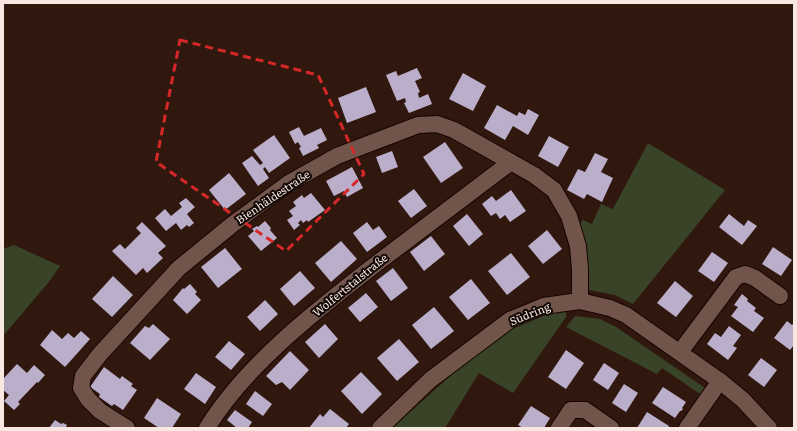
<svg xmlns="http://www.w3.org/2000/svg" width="797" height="431" font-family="Literata,serif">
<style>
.green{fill:#394327}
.building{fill:#baaeca}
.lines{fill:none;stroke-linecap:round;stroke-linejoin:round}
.street-casing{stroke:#170400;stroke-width:18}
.street{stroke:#71554a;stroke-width:16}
.marked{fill:none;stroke:#d62828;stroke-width:3;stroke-dasharray:8 5;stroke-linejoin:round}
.labels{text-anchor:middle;stroke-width:4;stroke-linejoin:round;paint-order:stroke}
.street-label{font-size:11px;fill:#f9e8e1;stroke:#110704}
</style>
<rect width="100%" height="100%" fill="#30180f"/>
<g class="green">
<polygon points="648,143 725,190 633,304 615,295 584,289 576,229 583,220 592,224 601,204 613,209"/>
<polygon points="14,245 60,266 48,283 3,336 3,249"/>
<polygon points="566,309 566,317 513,393 479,373 445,428 392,428 475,354 513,326 539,314"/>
<polygon points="575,316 600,319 616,327 705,388 703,396 662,368 657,374 566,327"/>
</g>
<g class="building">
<polygon points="417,68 422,78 415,81 420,92 418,93 419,98 428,94 432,104 409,113 404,103 406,102 405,98 397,101 386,75 396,71 398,76"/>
<polygon points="463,73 486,86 473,111 449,99"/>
<polygon points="366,87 376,112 347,123 338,98"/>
<polygon points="497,105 517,116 519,112 525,115 528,109 539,115 528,135 513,126 505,140 484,128"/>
<polygon points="299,127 304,136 321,128 327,140 317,145 319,148 303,156 299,148 301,147 298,142 295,144 289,132"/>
<polygon points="274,135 290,158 269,173 265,167 263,169 269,178 258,186 242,163 252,156 260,165 263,163 253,150"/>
<polygon points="549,136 569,147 558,167 538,156"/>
<polygon points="445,142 463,168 441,183 423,157"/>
<polygon points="392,151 398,167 382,173 376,157"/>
<polygon points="595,153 608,159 601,172 613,178 602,202 587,194 584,199 567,190 578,169 585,172"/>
<polygon points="352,167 363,188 347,197 344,191 334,196 326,181"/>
<polygon points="229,173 246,194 225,210 209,190"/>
<polygon points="414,189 427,206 411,218 398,201"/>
<polygon points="511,190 526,211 510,222 505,215 500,219 496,213 491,216 482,204 492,196 496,201"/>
<polygon points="311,193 325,210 308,222 307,220 303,223 301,220 298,223 300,225 294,230 287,220 293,216 289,211 296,206 293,202 302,195 304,198"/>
<polygon points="186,198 195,207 187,214 194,223 189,227 187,225 181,230 176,223 166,231 155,218 165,209 171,216 182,207 179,203"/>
<polygon points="467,214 483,234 469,246 453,226"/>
<polygon points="729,214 744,226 748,220 757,226 742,245 719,227"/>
<polygon points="265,221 271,228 270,230 277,238 261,251 248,236 254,231 252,229 257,226 258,227"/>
<polygon points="142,222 166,246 158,253 163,258 147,273 143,268 136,275 112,251 120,244 125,249 141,233 136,228"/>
<polygon points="367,222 373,230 379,226 387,237 367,252 353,233"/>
<polygon points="547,230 562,249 543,264 528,246"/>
<polygon points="431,236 445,254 424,271 410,252"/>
<polygon points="341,241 357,259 331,282 315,263"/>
<polygon points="773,247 792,260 781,276 762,264"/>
<polygon points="225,248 242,269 218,288 201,267"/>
<polygon points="712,252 728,263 714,282 698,271"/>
<polygon points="511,253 530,277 507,295 488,271"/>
<polygon points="393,268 408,288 391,301 376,281"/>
<polygon points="300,271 315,288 294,306 280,289"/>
<polygon points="113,276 133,295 112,317 92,299"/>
<polygon points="471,279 490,303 468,320 449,297"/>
<polygon points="675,281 693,296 676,317 657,303"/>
<polygon points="190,284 197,292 195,294 201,300 187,314 173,300 183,288 184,289"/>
<polygon points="366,293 378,307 360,322 348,308"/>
<polygon points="742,294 748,299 747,301 756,308 754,311 764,318 753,332 731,316 738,307 734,305"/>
<polygon points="265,300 278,314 260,331 247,317"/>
<polygon points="434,307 454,331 431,349 412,325"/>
<polygon points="787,321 792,325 794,323 794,345 790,350 774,338"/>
<polygon points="153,324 170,339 150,360 130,343 145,326 149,328"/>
<polygon points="325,324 338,339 319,358 305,342"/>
<polygon points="729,326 741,335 733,346 737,348 728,360 707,344 715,333 721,337"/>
<polygon points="52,330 62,339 68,333 74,338 81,331 90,339 65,367 40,345"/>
<polygon points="399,339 419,362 397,381 377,358"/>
<polygon points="229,341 245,354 231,370 215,357"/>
<polygon points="566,350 584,363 566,389 548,377"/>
<polygon points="290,351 309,370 290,390 282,382 276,385 266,376"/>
<polygon points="761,358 777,370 764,387 748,375"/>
<polygon points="604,363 619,373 608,390 593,380"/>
<polygon points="17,364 27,373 34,365 45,375 38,383 37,382 18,402 20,404 14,410 4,401 9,395 3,390 3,379"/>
<polygon points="104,367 120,379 122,376 133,384 131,386 137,390 123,410 114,404 112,406 99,397 100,394 90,387"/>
<polygon points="361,372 382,394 362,414 341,391"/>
<polygon points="196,373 216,387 205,404 184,389"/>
<polygon points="624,384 638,393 626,412 612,403"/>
<polygon points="663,387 686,402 682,408 683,409 681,411 680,411 675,418 652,403"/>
<polygon points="255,391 272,404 263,416 246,404"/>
<polygon points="157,398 181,414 172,428 159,428 144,418"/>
<polygon points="531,406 550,418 544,428 523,428 518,425"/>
<polygon points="330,409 349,424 346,428 309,428 320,414 323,417"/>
<polygon points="235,410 252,422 248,428 237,428 227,420"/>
<polygon points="647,412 669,426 668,428 637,428"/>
<polygon points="55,420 61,424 63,423 67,425 66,427 67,428 49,428"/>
</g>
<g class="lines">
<defs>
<g id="street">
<polyline points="680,352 736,277 745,274 755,278 780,296"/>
<polyline points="127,428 100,411 88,399 81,388 83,376 100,354 179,268 233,224 289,183 337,156 418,125 437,124 454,130 534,175 554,190 569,216 578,246 580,269 580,301"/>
<path d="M207 428C246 364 317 310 376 264 421 230 466 196 511 162"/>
<polyline points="380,428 430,380 510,320 544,306 572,302 580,301 610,308 626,315 720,381 743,400 769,428"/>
<polyline points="559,428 571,410 585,410 611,428"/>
<polyline points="687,428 720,381"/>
</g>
</defs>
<use href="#street" class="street-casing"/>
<use href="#street" class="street"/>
</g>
<path class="marked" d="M180 40 318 75 364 174 286 251 156 162Z"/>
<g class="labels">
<g class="street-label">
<text transform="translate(273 197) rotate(-34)" y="4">Bienhäldestraße</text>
<text transform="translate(350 285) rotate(-39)" y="4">Wolfertstalstraße</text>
<text transform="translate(530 314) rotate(-22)" y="4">Südring</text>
</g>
</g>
<rect width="797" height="431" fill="none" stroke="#f9e8e1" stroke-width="8"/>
</svg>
